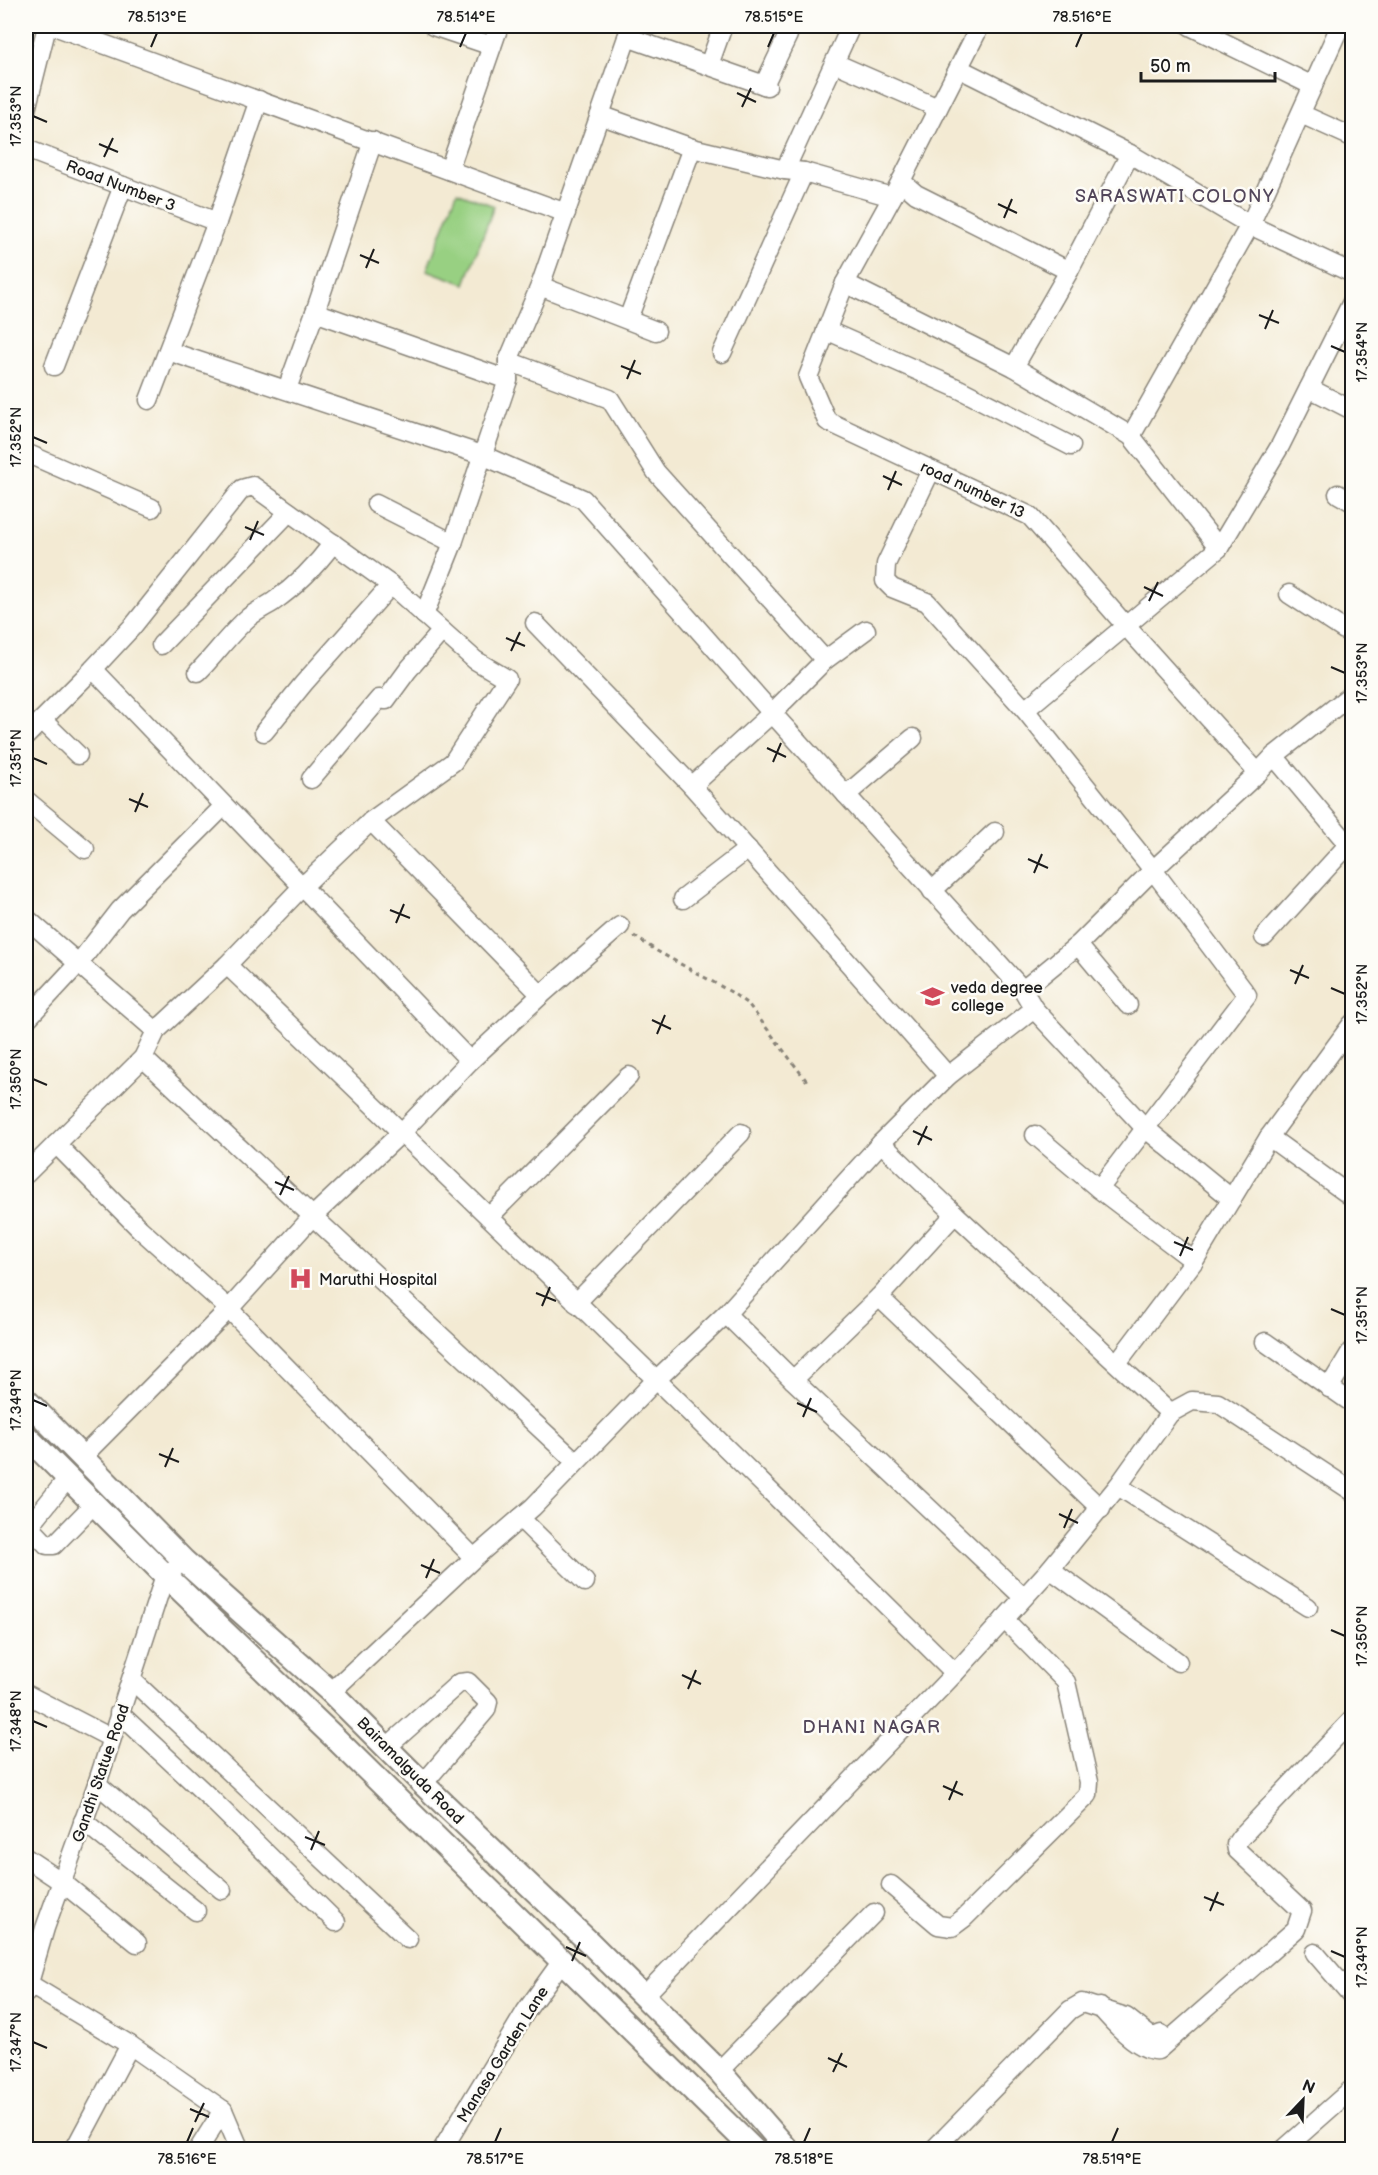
<svg xmlns="http://www.w3.org/2000/svg" width="1378" height="2175" font-family="'Balsamiq Sans',sans-serif">
<style>
.green{fill:#98d082;stroke:#5a764f;stroke-width:1.5}
.lines{fill:none;stroke-linecap:round;stroke-linejoin:round}
.minor-casing{stroke:#888378;stroke-width:21}
.major-casing{stroke:#888378;stroke-width:26}
.path{stroke:#888378;stroke-width:3;stroke-dasharray:4.5 4.5;stroke-linecap:butt}
.minor{stroke:#fff;stroke-width:18}
.major{stroke:#fff;stroke-width:22}
.ticks{fill:none;stroke:#1c1c1c;stroke-width:2}
.labels{text-anchor:middle;stroke-width:5;stroke-linejoin:round;paint-order:stroke}
.street-label{font-size:16px;fill:#1c1c1c;stroke:#fdfcf7}
.poi-label{font-size:16px;fill:#1c1c1c;stroke:#fdfcf7;text-anchor:start}
.neighbourhood-label{font-size:18px;letter-spacing:1.5px;fill:#52465a;stroke:#fdfcf7}
.neatline{fill:none;stroke:#1c1c1c;stroke-width:2}
.ticks-label{font-size:15px;text-anchor:middle;fill:#1c1c1c}
</style>
<rect width="100%" height="100%" fill="#fdfcf7"/>
<filter id="ink" filterUnits="userSpaceOnUse"><feTurbulence type="fractalNoise" baseFrequency=".0167" numOctaves="2"/><feDisplacementMap in="SourceGraphic" scale="12" xChannelSelector="R" yChannelSelector="G"/><feConvolveMatrix kernelMatrix="1 2 1 2 8 2 1 2 1" color-interpolation-filters="sRGB"/></filter>
<filter id="wash" filterUnits="userSpaceOnUse"><feTurbulence type="fractalNoise" baseFrequency=".008" numOctaves="4" result="noise"/><feDisplacementMap in="SourceGraphic" scale="24" xChannelSelector="R" yChannelSelector="G"/><feGaussianBlur stdDeviation="1.35" result="paint"/><feColorMatrix in="noise" values="0 0 0 0 0 0 0 0 0 0 0 0 0 0 0 0 0 1.4 0 .05"/><feComposite in="paint" operator="in"/></filter>
<g filter="url(#wash)">
<rect width="100%" height="100%" fill="#f3ead3"/>
<polygon class="green" points="457,192 494,206 465,284 427,270"/>
</g>
<g filter="url(#ink)">
<g class="lines">
<defs>
<g id="minor">
<polyline points="54,26 566,213"/>
<polyline points="433,26 492,46"/>
<polyline points="980,26 901,181 845,283 808,377 827,421 1030,516 1125,625 1258,773"/>
<polyline points="1190,26 1313,86"/>
<polyline points="627,37 767,86"/>
<polyline points="835,63 938,108"/>
<polyline points="709,65 723,26"/>
<polyline points="960,69 1130,154 1250,225 1352,273"/>
<polyline points="764,85 788,35 788,26"/>
<polyline points="26,110 47,26"/>
<polyline points="1301,114 1352,137"/>
<polyline points="600,115 692,148 785,170 804,172 892,197"/>
<polyline points="26,149 217,222"/>
<polyline points="449,170 499,26"/>
<polyline points="785,170 851,26"/>
<polyline points="901,181 916,194 1069,271"/>
<polyline points="845,283 1014,367 1131,436 1219,548"/>
<polyline points="540,286 656,331"/>
<polyline points="315,312 508,380"/>
<polyline points="628,319 692,148"/>
<polyline points="826,330 959,389 1071,446"/>
<polyline points="168,351 482,455 583,499 772,713 1023,990 1034,1009 1145,1128 1232,1199"/>
<polyline points="722,353 804,172"/>
<polyline points="508,361 610,399 656,472 825,660"/>
<polyline points="54,366 123,186"/>
<polyline points="1014,367 1069,271 1130,154"/>
<polyline points="1309,388 1352,410"/>
<polyline points="287,389 315,312 373,141"/>
<polyline points="149,400 217,222 259,100"/>
<polyline points="1131,436 1250,225 1340,26"/>
<polyline points="26,453 152,508"/>
<polyline points="931,470 886,564 885,581 892,588 927,602 1025,710 1153,870 1247,995 1099,1189 1194,1261"/>
<polyline points="1338,494 1352,502"/>
<polyline points="376,504 453,543"/>
<polyline points="1289,594 1352,635"/>
<polyline points="424,615 453,543 508,380 508,361 540,286 631,26"/>
<polyline points="535,623 692,786 948,1076"/>
<polyline points="161,645 289,512"/>
<polyline points="93,669 470,1061"/>
<path d="M198 672C216 654 230 633 249 617 257 611 265 607 273 602 296 586 316 566 333 543"/>
<polyline points="1025,710 1219,548 1280,446 1352,302"/>
<polyline points="42,720 78,755"/>
<polyline points="264,732 304,683 391,585"/>
<polyline points="26,736 93,669 133,626 242,489 253,486 391,585 475,660 507,679 453,762 371,821 302,887 227,965 156,1031 143,1058 26,1174"/>
<polyline points="1274,756 1352,849"/>
<polyline points="311,779 379,699 386,700 408,670 442,631"/>
<polyline points="692,786 772,713 825,660 866,630"/>
<polyline points="846,795 913,738"/>
<polyline points="26,800 85,849"/>
<polyline points="371,821 541,995"/>
<polyline points="932,891 995,832"/>
<polyline points="683,899 748,849"/>
<polyline points="26,918 156,1031"/>
<polyline points="1264,937 1348,845"/>
<polyline points="1078,945 1128,1005"/>
<path d="M227 965C472 1199 714 1435 955 1673"/>
<polyline points="1023,990 1078,945 1153,870 1258,773 1274,756 1352,694"/>
<polyline points="26,1020 78,964 120,910 224,806"/>
<polyline points="143,1058 575,1461"/>
<polyline points="1035,1135 1099,1189"/>
<polyline points="1269,1137 1352,1197"/>
<polyline points="56,1144 140,1229 229,1309 474,1558"/>
<polyline points="955,1214 1170,1413"/>
<polyline points="489,1217 629,1076"/>
<polyline points="879,1297 955,1214 881,1143"/>
<polyline points="576,1303 741,1133"/>
<polyline points="726,1314 793,1380 1023,1597"/>
<polyline points="1265,1342 1352,1403"/>
<polyline points="1117,1363 1194,1261 1269,1137 1352,1024"/>
<polyline points="793,1380 879,1297 1101,1509"/>
<polyline points="1329,1388 1352,1350"/>
<polyline points="83,1456 229,1309 312,1217 402,1132 470,1061 541,995 620,926"/>
<polyline points="68,1478 31,1524 30,1527 47,1545 54,1545 94,1504"/>
<polyline points="520,1518 585,1582"/>
<polyline points="1050,1569 1178,1662"/>
<polyline points="1308,1607 1118,1486 1170,1413 1192,1401 1218,1403 1352,1491"/>
<polyline points="132,1680 408,1939"/>
<polyline points="331,1692 474,1558 533,1507 657,1379 726,1314 881,1143 948,1076 1034,1009"/>
<polyline points="26,1694 111,1738"/>
<polyline points="119,1713 209,1797 336,1922"/>
<polyline points="387,1747 459,1683 468,1682 488,1702 486,1710 423,1784"/>
<polyline points="97,1784 222,1890"/>
<polyline points="83,1821 196,1911"/>
<polyline points="26,1858 62,1882 137,1943"/>
<polyline points="891,1885 938,1925 952,1927 964,1918 1088,1795 1089,1782 1066,1682 1004,1619"/>
<polyline points="1315,1953 1352,1996"/>
<polyline points="29,1984 130,2045 223,2110 240,2150"/>
<polyline points="26,1993 45,1928 97,1784 165,1575 174,1569"/>
<polyline points="644,1996 955,1673 1050,1569 1118,1486"/>
<path d="M1100 2007C1111 2020 1140 2053 1158 2050L1296 1929 1302 1911 1237 1850 1236 1844 1240 1838 1352 1720"/>
<polyline points="719,2071 874,1913"/>
<polyline points="74,2150 130,2045"/>
<polyline points="198,2150 223,2110"/>
<polyline points="442,2150 526,2011 562,1961"/>
<polyline points="933,2150 1070,2010 1082,2003 1126,2017 1150,2036 1156,2036 1161,2034"/>
<polyline points="1283,2150 1352,2089"/>
</g>
<g id="major">
<polyline points="26,1400 184,1561 331,1692 423,1784 590,1943 719,2071 788,2150"/>
<polyline points="26,1436 165,1575 337,1740 754,2150"/>
</g>
</defs>
<use href="#minor" class="minor-casing"/>
<use href="#major" class="major-casing"/>
<polyline class="path" points="634,936 657,951 731,992 749,1005 809,1084"/>
<use href="#minor" class="minor"/>
<use href="#major" class="major"/>
</g>
</g>
<path class="ticks" d="M151 47 157 33M460 47 466 33M768 47 774 33M1076 47 1082 33M737 93 756 102M742 107 751 88M33 116 47 122M99 144 118 152M104 157 113 138M998 204 1017 213M1004 218 1012 199M360 255 379 263M366 268 374 249M1259 315 1279 323M1265 329 1273 310M1331 346 1345 352M621 366 641 374M627 379 635 360M33 437 47 443M883 476 902 485M888 490 896 471M245 527 264 535M250 540 258 521M1144 587 1163 596M1149 601 1158 582M506 638 525 646M511 651 520 632M1331 667 1345 673M767 748 786 757M33 758 47 764M773 762 781 743M129 799 148 807M135 812 143 793M1028 859 1048 868M1034 873 1042 854M390 910 410 918M396 923 404 904M1290 970 1309 978M1295 984 1303 965M1331 988 1345 994M652 1020 671 1029M657 1034 665 1015M33 1079 47 1085M913 1131 932 1140M918 1145 927 1126M275 1182 294 1190M280 1195 289 1176M1174 1242 1193 1250M1180 1256 1188 1237M536 1293 556 1301M542 1306 550 1287M1331 1309 1345 1315M33 1400 47 1406M797 1403 817 1412M803 1417 811 1398M159 1454 179 1462M165 1467 173 1448M1059 1514 1078 1523M1064 1528 1072 1509M421 1565 440 1573M426 1578 434 1559M1331 1630 1345 1636M682 1675 701 1684M688 1689 696 1670M33 1721 47 1727M943 1786 963 1795M949 1800 957 1781M305 1837 325 1845M311 1850 319 1831M1204 1897 1224 1905M1210 1911 1218 1892M566 1947 586 1956M1331 1951 1345 1957M572 1961 580 1942M33 2042 47 2048M828 2058 847 2067M833 2072 842 2053M190 2109 209 2117M195 2122 204 2103M187 2142 193 2128M495 2142 501 2128M804 2142 810 2128M1112 2142 1118 2128"/>
<defs>
<symbol id="university-bare" viewBox="-9 -9 18 18"><path d="M0-5L7-2L0 1L-7-2ZM-4 1L0 2.5L4 1V4Q0 6-4 4Z" fill="#d1495b" stroke="#fdfcf7" stroke-width="2.5" paint-order="stroke"/></symbol>
<symbol id="hospital-bare" viewBox="-9 -9 18 18"><path d="M-5-5h3v3.5h4V-5h3V5h-3V1.5h-4V5h-3Z" fill="#d1495b" stroke="#fdfcf7" stroke-width="2.5" paint-order="stroke"/></symbol>
</defs>
<g fill-rule="evenodd">
<use href="#university-bare" x="916" y="980" width="33" height="33"/>
<use href="#hospital-bare" x="284" y="1262" width="33" height="33"/>
</g>
<g class="labels">
<g class="street-label">
<text transform="translate(121 185) rotate(21)" y="6">Road Number 3</text>
<text transform="translate(973 489) rotate(25)" y="6">road number 13</text>
<text transform="translate(411 1770) rotate(45)" y="6">Bairamalguda Road</text>
<text transform="translate(100 1773) rotate(-71)" y="6">Gandhi Statue Road</text>
<text transform="translate(502 2054) rotate(-58)" y="6">Manasa Garden Lane</text>
</g>
<g class="poi-label">
<text x="951" y="993">veda degree<tspan x="951" dy="18">college</tspan></text>
<text x="319" y="1285">Maruthi Hospital</text>
</g>
<g class="neighbourhood-label">
<text x="1175" y="202">SARASWATI COLONY</text>
<text x="872" y="1733">DHANI NAGAR</text>
</g>
</g>
<rect width="1378" height="2175" fill="none" stroke="#fdfcf7" stroke-width="66"/>
<g transform="translate(1303 2100) rotate(23)" stroke="#fdfcf7" stroke-width="4.5" paint-order="stroke">
<path d="M0-4.5L10 22L0 15L-10 22Z" fill="#1c1c1c"/>
<text y="-9" font-size="16" font-weight="bold" text-anchor="middle" fill="#1c1c1c">N</text>
</g>
<path d="M1141 72v9h134v-9" fill="none" stroke="#1c1c1c" stroke-width="3"/>
<text x="1150" y="72" font-size="18" fill="#1c1c1c" stroke="#fdfcf7" stroke-width="4.5" paint-order="stroke">50 m</text>
<rect x="33" y="33" width="1312" height="2109" class="neatline"/>
<g class="ticks-label">
<text x="157" y="22">78.513°E</text>
<text x="466" y="22">78.514°E</text>
<text x="774" y="22">78.515°E</text>
<text x="1082" y="22">78.516°E</text>
<text transform="translate(16 116) rotate(-90)" y="5">17.353°N</text>
<text transform="translate(1362 352) rotate(-90)" y="5">17.354°N</text>
<text transform="translate(16 437) rotate(-90)" y="5">17.352°N</text>
<text transform="translate(1362 673) rotate(-90)" y="5">17.353°N</text>
<text transform="translate(16 758) rotate(-90)" y="5">17.351°N</text>
<text transform="translate(1362 994) rotate(-90)" y="5">17.352°N</text>
<text transform="translate(16 1079) rotate(-90)" y="5">17.350°N</text>
<text transform="translate(1362 1315) rotate(-90)" y="5">17.351°N</text>
<text transform="translate(16 1400) rotate(-90)" y="5">17.349°N</text>
<text transform="translate(1362 1636) rotate(-90)" y="5">17.350°N</text>
<text transform="translate(16 1721) rotate(-90)" y="5">17.348°N</text>
<text transform="translate(1362 1957) rotate(-90)" y="5">17.349°N</text>
<text transform="translate(16 2042) rotate(-90)" y="5">17.347°N</text>
<text x="187" y="2164">78.516°E</text>
<text x="495" y="2164">78.517°E</text>
<text x="804" y="2164">78.518°E</text>
<text x="1112" y="2164">78.519°E</text>
</g>
</svg>
